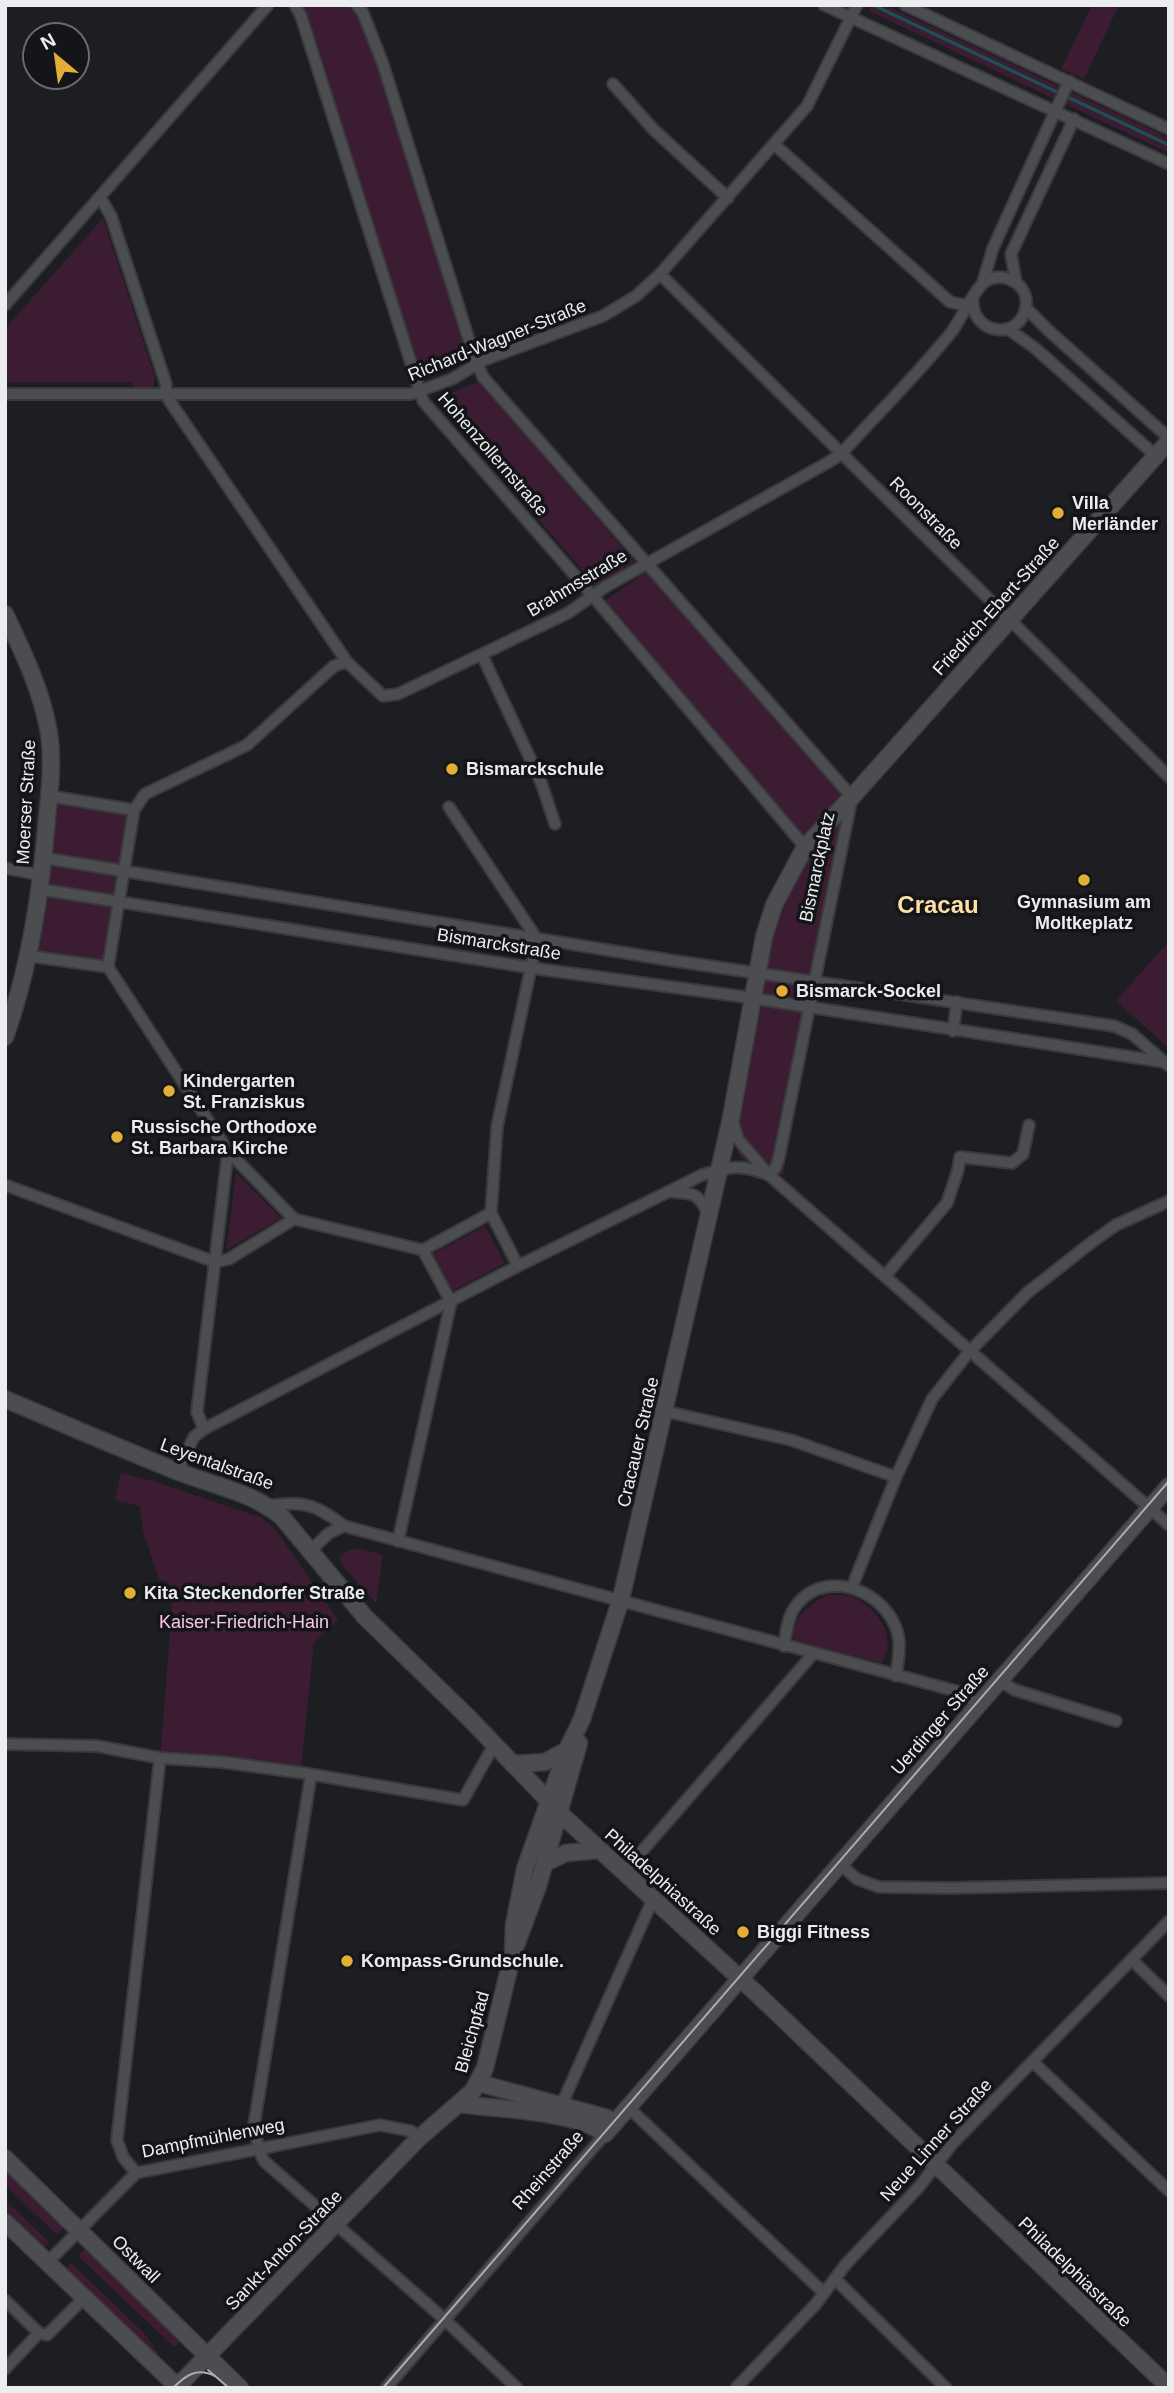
<svg xmlns="http://www.w3.org/2000/svg" width="1174" height="2393" font-family="Arial,sans-serif">
<style>
.green{fill:#3b1c32}
.lines{fill:none;stroke-linecap:round;stroke-linejoin:round}
.stream{stroke:#1c5052;stroke-width:3.5}
.street-casing{stroke:#3a3a3d;stroke-width:14}
.secondary-casing{stroke:#3a3a3d;stroke-width:19}
.street{stroke:#4c4d50;stroke-width:10}
.secondary{stroke:#4c4d50;stroke-width:16}
.tram{stroke:#acadaf;stroke-width:2}
.poi-dot{fill:#e3ae35;stroke:#141518;stroke-width:2.5}
.labels{text-anchor:middle;stroke-width:7;stroke-linejoin:round;paint-order:stroke}
.street-label{font-size:18px;fill:#ecedef;stroke:#141518}
.poi-label{font-size:18px;font-weight:bold;fill:#ecedef;stroke:#141518;text-anchor:start}
.park-label{font-size:18px;fill:#f9c6e8;stroke:#141518}
.district-label{font-size:24px;font-weight:bold;fill:#fddfa6;stroke:#141518}
</style>
<rect width="100%" height="100%" fill="#1d1e21"/>
<g class="green">
<polygon points="300,5 350,5 359,16 381,71 469,361 421,382 318,49"/>
<polygon points="871,5 885,5 1169,138 1169,153 869,11"/>
<polygon points="1092,5 1119,5 1084,79 1061,69"/>
<polygon points="103,218 155,377 153,389 136,390 131,382 6,382 10,390 5,389 5,329"/>
<polygon points="479,382 635,562 595,585 435,399"/>
<polygon points="648,571 838,790 857,803 821,972 783,1175 741,1158 721,1120 765,902 799,842 594,608"/>
<polygon points="53,802 128,814 106,961 35,951"/>
<polygon points="1169,941 1169,1048 1116,1001"/>
<polygon points="236,1173 281,1218 226,1250"/>
<polygon points="485,1226 505,1263 453,1291 433,1254"/>
<polygon points="121,1473 153,1481 262,1518 276,1530 338,1620 314,1643 300,1778 160,1758 172,1607 166,1581 159,1580 143,1531 140,1506 115,1500"/>
<polygon points="357,1548 383,1555 376,1603 343,1566 339,1557 347,1551"/>
<path d="M827 1595C836 1595 848 1594 855 1598 878 1609 899 1640 881 1663L798 1642 793 1638C792 1616 809 1605 827 1595Z"/>
<polygon points="5,2168 65,2226 57,2235 5,2185"/>
<polygon points="5,2200 49,2242 42,2250 5,2214"/>
<polygon points="87,2247 183,2340 174,2347 78,2256"/>
<polygon points="71,2263 144,2333 158,2353 153,2357 64,2271"/>
</g>
<g class="lines">
<polyline class="stream" points="873,5 1169,145"/>
<defs>
<g id="street">
<polyline points="295,5 301,16 423,401 592,595 805,847"/>
<polyline points="357,5 363,13 383,64 473,353 483,377 852,797 779,1157 776,1167 769,1175"/>
<polyline points="824,5 1169,164"/>
<polyline points="905,5 1169,129"/>
<polyline points="613,84 654,130 728,198"/>
<polyline points="775,145 950,302 969,306"/>
<polyline points="100,197 111,216 166,384 165,394"/>
<polyline points="660,274 1169,777"/>
<polyline points="983,282 993,248 1069,81"/>
<polyline points="1016,282 1011,254 1074,119"/>
<polyline points="5,305 268,5"/>
<polyline points="1026,308 1049,331 1169,438"/>
<polyline points="1008,329 1035,348 1156,456"/>
<polyline points="5,394 411,394 452,379 484,360 603,316 636,296 660,274 807,106 857,5"/>
<polyline points="165,394 347,662"/>
<polyline points="482,655 541,782 555,824"/>
<polyline points="49,796 134,810"/>
<polyline points="449,807 537,939 497,1127 491,1213"/>
<polyline points="44,858 669,960 1114,1026 1132,1034 1169,1066"/>
<polyline points="5,868 41,875"/>
<polyline points="39,889 532,968 738,996 1164,1062"/>
<polyline points="29,956 108,967"/>
<path d="M108 967 134 810 145 794 247 745 334 666 347 662 383 696 398 694 568 613 605 587 827 463 841 454C877 414 920 372 953 330 961 318 976 287 986 281 1003 270 1029 284 1026 306 1021 342 970 335 973 298"/>
<polyline points="108,967 228,1151 294,1219"/>
<polyline points="953,1031 957,1002"/>
<polyline points="732,1119 738,1139 769,1175 1169,1525"/>
<polyline points="5,1185 215,1262 229,1259 294,1219"/>
<path d="M671 1192C694 1193 699 1193 709 1216"/>
<polyline points="294,1219 423,1250"/>
<polyline points="885,1276 947,1203 958,1170 960,1157 1012,1163 1023,1154 1029,1125"/>
<polyline points="664,1411 791,1440 896,1477"/>
<polyline points="204,1429 197,1412 228,1151"/>
<path d="M177 1472 194 1437 204 1429 518 1266 702 1175C731 1166 741 1164 769 1175"/>
<path d="M269 1506C303 1500 317 1505 344 1526L956 1691 980 1705"/>
<polyline points="398,1541 451,1302 423,1250 491,1213 518,1266"/>
<polyline points="310,1551 329,1533 344,1526"/>
<polyline points="852,1587 896,1477 932,1399 969,1352 1027,1293 1092,1242 1116,1225 1169,1201"/>
<path d="M784 1646C786 1633 787 1621 793 1610 819 1567 881 1587 896 1628 902 1642 898 1661 896 1676"/>
<polyline points="1000,1681 1015,1690 1116,1721"/>
<polyline points="5,1744 97,1746 160,1758 222,1762 303,1773 463,1800 494,1745"/>
<polyline points="311,1775 254,2125 259,2150 264,2161 443,2318 517,2388"/>
<polyline points="840,1864 857,1879 879,1887 950,1888 1169,1883"/>
<polyline points="624,1872 813,1654"/>
<polyline points="1132,1960 1169,1996"/>
<polyline points="1033,2062 1169,2191"/>
<polyline points="561,2106 653,1899"/>
<polyline points="628,2107 824,2293"/>
<polyline points="136,2173 123,2157 117,2140 160,1758"/>
<polyline points="47,2263 136,2173 380,2125 411,2131 419,2138"/>
<polyline points="835,2279 946,2388"/>
<polyline points="5,2300 39,2333 47,2335 84,2298"/>
<polyline points="5,2369 39,2333"/>
<polyline points="386,2388 605,2134"/>
<polyline points="736,2388 815,2305 846,2264 919,2187 953,2143 1169,1921"/>
</g>
<g id="secondary">
<path d="M5 614C23 652 42 691 49 733 53 760 50 791 47 818 41 893 30 966 5 1037"/>
<path d="M5 1399C61 1423 117 1447 174 1470 210 1485 251 1491 282 1517L365 1617 468 1717 565 1818 756 1993 1169 2387"/>
<polyline points="513,1764 545,1762 567,1750"/>
<polyline points="545,1863 566,1853 599,1850"/>
<polyline points="513,1953 514,1925 525,1869 567,1750 582,1719 621,1599 731,1118 764,937 774,905 805,847 852,797 1169,441"/>
<polyline points="479,2083 607,2118 614,2124"/>
<path d="M459 2104C496 2109 576 2111 605 2134L1169 1486"/>
<polyline points="5,2158 240,2388"/>
<polyline points="5,2222 179,2388"/>
<polyline points="176,2388 419,2138 473,2091 485,2068 513,1953 537,1889 579,1743"/>
</g>
</defs>
<use href="#street" class="street-casing"/>
<use href="#secondary" class="secondary-casing"/>
<use href="#street" class="street"/>
<use href="#secondary" class="secondary"/>
<g class="tram">
<polyline points="208,2370 229,2388"/>
<path d="M173 2388C186 2375 197 2367 215 2376"/>
<polyline points="383,2388 1169,1481"/>
</g>
</g>
<g class="poi-dot">
<circle cx="1058" cy="513" r="7"/>
<circle cx="452" cy="769" r="7"/>
<circle cx="1084" cy="880" r="7"/>
<circle cx="782" cy="991" r="7"/>
<circle cx="169" cy="1091" r="7"/>
<circle cx="117" cy="1137" r="7"/>
<circle cx="130" cy="1593" r="7"/>
<circle cx="743" cy="1932" r="7"/>
<circle cx="347" cy="1961" r="7"/>
</g>
<g class="labels">
<g class="street-label">
<text transform="translate(497 340) rotate(-22)" y="6">Richard-Wagner-Straße</text>
<text transform="translate(493 454) rotate(49)" y="6">Hohenzollernstraße</text>
<text transform="translate(926 513) rotate(45)" y="6">Roonstraße</text>
<text transform="translate(577 583) rotate(-31)" y="6">Brahmsstraße</text>
<text transform="translate(996 606) rotate(-48)" y="6">Friedrich-Ebert-Straße</text>
<text transform="translate(26 802) rotate(-87)" y="6">Moerser Straße</text>
<text transform="translate(817 867) rotate(-78)" y="6">Bismarckplatz</text>
<text transform="translate(499 944) rotate(9)" y="6">Bismarckstraße</text>
<text transform="translate(638 1442) rotate(-77)" y="6">Cracauer Straße</text>
<text transform="translate(217 1464) rotate(20)" y="6">Leyentalstraße</text>
<text transform="translate(940 1720) rotate(-49)" y="6">Uerdinger Straße</text>
<text transform="translate(663 1882) rotate(42)" y="6">Philadelphiastraße</text>
<text transform="translate(472 2032) rotate(-74)" y="6">Bleichpfad</text>
<text transform="translate(213 2138) rotate(-11)" y="6">Dampfmühlenweg</text>
<text transform="translate(936 2140) rotate(-48)" y="6">Neue Linner Straße</text>
<text transform="translate(548 2170) rotate(-49)" y="6">Rheinstraße</text>
<text transform="translate(284 2250) rotate(-46)" y="6">Sankt-Anton-Straße</text>
<text transform="translate(136 2259) rotate(45)" y="6">Ostwall</text>
<text transform="translate(1075 2272) rotate(44)" y="6">Philadelphiastraße</text>
</g>
<g class="poi-label">
<text x="1072" y="509">Villa<tspan x="1072" dy="21">Merländer</tspan></text>
<text x="466" y="775">Bismarckschule</text>
<text x="1084" y="908" text-anchor="middle">Gymnasium am<tspan x="1084" dy="21">Moltkeplatz</tspan></text>
<text x="796" y="997">Bismarck-Sockel</text>
<text x="183" y="1087">Kindergarten<tspan x="183" dy="21">St. Franziskus</tspan></text>
<text x="131" y="1133">Russische Orthodoxe<tspan x="131" dy="21">St. Barbara Kirche</tspan></text>
<text x="144" y="1599">Kita Steckendorfer Straße</text>
<text x="757" y="1938">Biggi Fitness</text>
<text x="361" y="1967">Kompass-Grundschule.</text>
</g>
<g class="park-label">
<text x="244" y="1628">Kaiser-Friedrich-Hain</text>
</g>
<g class="district-label">
<text x="938" y="913">Cracau</text>
</g>
</g>
<rect width="1174" height="2393" fill="none" stroke="#ecedef" stroke-width="14"/>
<g transform="translate(56 56) rotate(331)"><circle r="33" fill="#141518" stroke="#6a6b6e" stroke-width="2"/>
<path d="M0-5L12 26L0 18L-12 26Z" fill="#e3ae35"/>
<text y="-10" font-size="19" font-weight="bold" text-anchor="middle" fill="#ecedef">N</text>
</g>
</svg>
